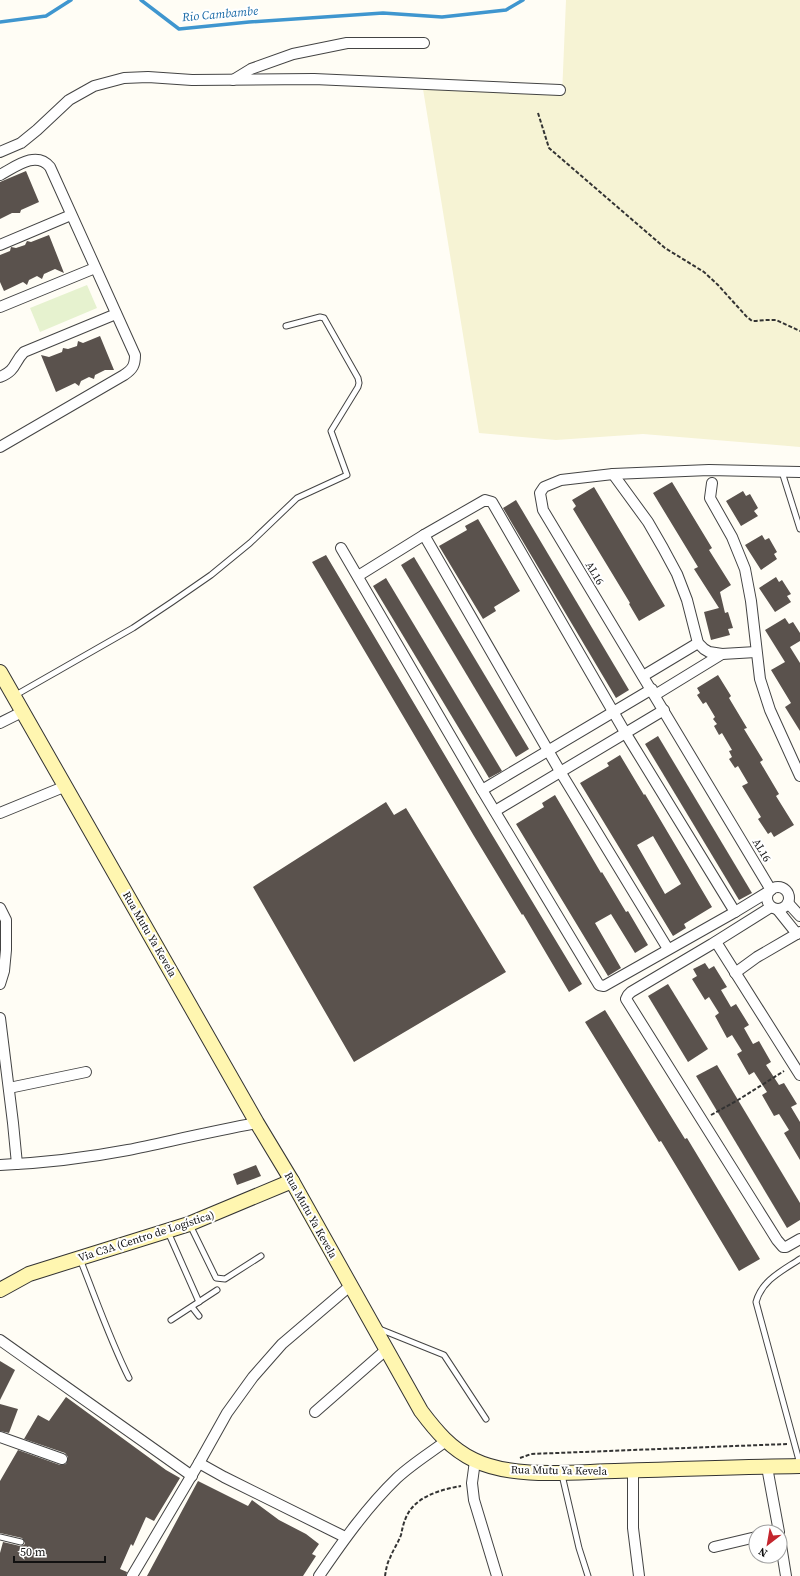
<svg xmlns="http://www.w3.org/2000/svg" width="800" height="1576" font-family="'Source Serif 4',serif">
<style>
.farmland{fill:#f6f3d4}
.pitch{fill:#e6f2cf}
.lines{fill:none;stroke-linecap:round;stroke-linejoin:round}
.stream{stroke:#3f96cf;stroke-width:3.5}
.building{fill:#5a524d;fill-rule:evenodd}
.lane-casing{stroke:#444;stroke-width:7}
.street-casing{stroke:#444;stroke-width:12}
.secondary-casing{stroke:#333;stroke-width:16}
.path{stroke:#333;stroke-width:2;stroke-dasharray:4 2;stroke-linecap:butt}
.lane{stroke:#fff;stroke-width:5}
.street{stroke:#fff;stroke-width:10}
.secondary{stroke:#fff6b0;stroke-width:14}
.labels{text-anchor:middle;stroke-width:4;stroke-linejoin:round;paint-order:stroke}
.street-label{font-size:11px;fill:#111;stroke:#fff}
.water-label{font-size:12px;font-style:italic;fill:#1768a6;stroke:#fff}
</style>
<rect width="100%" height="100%" fill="#fffdf5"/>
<polygon class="farmland" points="566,0 800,0 800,447 643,434 556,440 479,433 423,89 562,95"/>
<polygon class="pitch" points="87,285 97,308 40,332 30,308"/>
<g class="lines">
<g class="stream">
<polyline points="141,0 179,29 249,22 383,13 442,17 506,10 523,0"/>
<polyline points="0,22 46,16 71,0"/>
</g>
</g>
<g class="building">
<polygon points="26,171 39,202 21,210 20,213 12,213 0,219 0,182"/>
<polygon points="49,235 64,273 55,269 44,274 42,279 37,276 29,280 27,285 23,282 4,291 0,282 0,255 10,251 11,247 16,248 25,245 27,241 31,242"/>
<polygon points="100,336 114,370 105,370 95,375 94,379 89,377 81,381 79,386 75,383 56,392 41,355 49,357 62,352 63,348 68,349 77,346 78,341 83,343"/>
<polygon points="672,482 712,548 709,550 731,585 720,592 725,613 728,612 733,628 728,629 730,635 711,640 704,612 719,608 694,569 698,567 653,493"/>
<polygon points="594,487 665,606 639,621 629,604 630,603 573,509 576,506 572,500"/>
<polygon points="743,491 746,496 750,494 758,508 754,511 758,516 741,526 726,501"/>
<polygon points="516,500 629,690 616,698 503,508"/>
<polygon points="478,519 520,591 494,607 496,611 483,619 439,546 467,530 465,526"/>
<polygon points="762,535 765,540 769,538 777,552 774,554 777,559 761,570 745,545"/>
<polygon points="326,555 491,833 582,984 569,992 523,914 522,915 474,836 312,562"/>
<polygon points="414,557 529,749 516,757 401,565"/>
<polygon points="776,577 779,582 782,580 791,594 787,596 791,602 775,612 759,588"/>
<polygon points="386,578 502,771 489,778 373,586"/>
<polygon points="785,618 789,624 793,622 800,633 800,641 790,647 800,663 800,731 785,707 791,703 771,670 785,662 765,630"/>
<polygon points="718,675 731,696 729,698 747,728 744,729 763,760 760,762 779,794 776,796 794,825 774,837 771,832 768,834 758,819 761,817 742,786 748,783 738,766 735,768 729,759 732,757 729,751 732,750 722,733 719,735 714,726 717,724 713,719 715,717 706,702 703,704 697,695 700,693 697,688"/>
<polygon points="658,736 752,893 739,900 645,744"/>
<path d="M620 755 644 795 645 794 712 907 684 924 686 928 673 936 580 783 609 766 607 763ZM653 836 681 884 665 894 637 845Z"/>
<polygon points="555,795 601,873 602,872 626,912 628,911 648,945 635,953 611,914 595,923 621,968 608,976 516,824 544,807 542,803"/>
<polygon points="386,802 394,815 406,808 506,972 354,1062 253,887"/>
<polygon points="705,963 709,969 714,966 727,987 721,990 731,1007 736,1004 749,1025 744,1028 753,1044 759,1041 771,1062 766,1065 779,1085 784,1083 797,1104 791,1107 800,1122 800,1160 784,1133 789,1130 779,1114 774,1116 762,1095 767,1092 754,1072 749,1075 737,1054 742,1051 732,1035 727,1038 715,1016 719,1013 709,997 705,1000 692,979 697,976 693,969"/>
<polygon points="668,984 708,1049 688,1062 648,996"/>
<polygon points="605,1010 685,1139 687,1138 693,1148 760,1259 739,1271 681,1174 661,1141 659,1142 585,1022"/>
<polygon points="717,1065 800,1203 800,1220 787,1228 696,1076"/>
<polygon points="256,1165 261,1176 237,1185 233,1174"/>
<polygon points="0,1361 15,1370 0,1400"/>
<polygon points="66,1397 166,1470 180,1478 154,1521 146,1517 133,1546 131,1544 120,1569 127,1572 126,1576 0,1576 0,1553 3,1542 20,1546 24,1545 25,1543 22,1538 0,1533 0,1481 18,1450 60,1465 66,1464 68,1457 65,1453 24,1439 38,1415 49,1421"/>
<polygon points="0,1404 18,1409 9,1433 0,1431"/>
<polygon points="198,1481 248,1506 252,1500 279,1520 306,1534 319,1544 312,1554 316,1556 303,1576 147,1576"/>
</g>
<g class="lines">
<defs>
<g id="lane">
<polyline points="782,472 800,529"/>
<polyline points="14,696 133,628 172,602 211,575 250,543 297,498 347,475 331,431 358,387 359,383 358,378 324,318 320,317 286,326"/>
<polyline points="190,1225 216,1278 225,1279 261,1256"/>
<polyline points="168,1232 199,1302"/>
<path d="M80 1259C96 1299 110 1340 129 1378"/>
<path d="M800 1259C782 1271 762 1280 756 1302L800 1464"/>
<polyline points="192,1307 199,1316"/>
<polyline points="171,1320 217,1290"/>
<polyline points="377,1328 444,1355 486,1419"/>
<polyline points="562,1475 579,1548 588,1576"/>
<polyline points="0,1537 21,1542"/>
</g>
<g id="street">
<polyline points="233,80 251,69 293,54 347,43 424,43"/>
<polyline points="0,152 21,143 37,130 69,100 94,86 124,78 148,77 192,80 314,79 560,90"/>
<path d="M0 175C15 167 36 150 50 167L135 355C135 365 133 369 124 375L0 447"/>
<polyline points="0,245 71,215"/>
<polyline points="0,307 95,268"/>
<path d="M0 377C17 370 13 363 24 352L116 314"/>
<polyline points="613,474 648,522 663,548 677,574 687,600 698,643 704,649 709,652 722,654 756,652"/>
<polyline points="712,483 710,498 732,537 745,569 751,601 760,679 770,710 800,776"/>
<polyline points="424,535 561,773 668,949"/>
<polyline points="341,548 482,790 599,985 604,986 735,912 771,890 543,510 540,493 544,487 561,480 613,474 709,470 800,472"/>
<polyline points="358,576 424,535 485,500 492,502 626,734 735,912"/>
<polyline points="643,676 698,643"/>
<polyline points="655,695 722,654"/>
<polyline points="0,723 22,712"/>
<polyline points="482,790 652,689"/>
<polyline points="495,811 664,710"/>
<polyline points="0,813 66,786"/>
<circle cx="778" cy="898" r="11"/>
<polyline points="788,903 800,916"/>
<polyline points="771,907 712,944 631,992 628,995 626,999 777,1240 783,1247 786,1247 800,1239"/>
<polyline points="0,908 6,920 6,950 4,971 0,984"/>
<polyline points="777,909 797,934"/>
<polyline points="716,942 800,1075"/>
<polyline points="735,973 757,957 800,932"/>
<polyline points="0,1018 13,1123 17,1164"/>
<polyline points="9,1088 86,1072"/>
<path d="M0 1165C43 1163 86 1158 128 1150 171 1141 214 1131 257 1123"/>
<polyline points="0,1340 192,1476"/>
<polyline points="315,1412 387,1349"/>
<polyline points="0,1437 62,1459"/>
<polyline points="475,1461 472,1483 474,1500 497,1576"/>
<polyline points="199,1463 224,1477 345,1537"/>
<polyline points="767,1467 779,1532"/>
<polyline points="633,1470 633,1528 639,1576"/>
<polyline points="780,1539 786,1576"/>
<polyline points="714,1547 756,1537"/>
<polyline points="132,1576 199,1463 227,1413 253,1377 282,1344 350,1286"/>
<path d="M319 1576C343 1541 367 1507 397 1478 412 1464 430 1453 446 1441"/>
</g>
<g id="secondary">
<path d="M0 672 257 1123 292 1181 421 1411C436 1431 451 1449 474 1460 513 1479 571 1472 615 1471 676 1469 738 1467 800 1466"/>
<polyline points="0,1290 29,1274 189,1224 292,1181"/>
</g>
</defs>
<use href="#lane" class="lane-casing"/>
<use href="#street" class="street-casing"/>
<use href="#secondary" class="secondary-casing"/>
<g class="path">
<polyline points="538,113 549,148 665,248 704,272 718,285 746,316 752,321 756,321 765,320 776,320 800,331"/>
<polyline points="711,1115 738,1100 784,1071"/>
<polyline points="520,1458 531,1454 787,1444"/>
<path d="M385 1576C386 1570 387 1563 390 1558 393 1550 398 1543 401 1535 402 1530 403 1525 405 1520 413 1497 439 1490 461 1486"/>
</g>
<use href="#lane" class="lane"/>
<use href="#street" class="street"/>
<use href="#secondary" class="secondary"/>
</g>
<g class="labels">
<g class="street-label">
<text transform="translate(595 573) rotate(59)" y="4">AL16</text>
<text transform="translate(762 850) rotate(59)" y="4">AL16</text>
<text transform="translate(150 934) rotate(60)" y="4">Rua Mutu Ya Kevela</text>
<text transform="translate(311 1215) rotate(61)" y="4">Rua Mutu Ya Kevela</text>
<text transform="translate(146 1236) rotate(-18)" y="4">Via C3A (Centro de Logística)</text>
<text transform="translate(559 1470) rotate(1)" y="4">Rua Mutu Ya Kevela</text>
</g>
<g class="water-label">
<text transform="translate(220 14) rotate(-5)" y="4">Rio Cambambe</text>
</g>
</g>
<g transform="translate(768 1544) rotate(211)"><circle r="19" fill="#ffffff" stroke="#a0a0a0"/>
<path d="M0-3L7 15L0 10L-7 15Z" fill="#c4262e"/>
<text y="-6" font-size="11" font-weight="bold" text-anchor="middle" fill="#111111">N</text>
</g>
<path d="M14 1556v6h91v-6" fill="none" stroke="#111111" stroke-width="2"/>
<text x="20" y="1556" font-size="12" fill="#111111" stroke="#ffffff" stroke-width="3" paint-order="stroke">50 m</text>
</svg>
